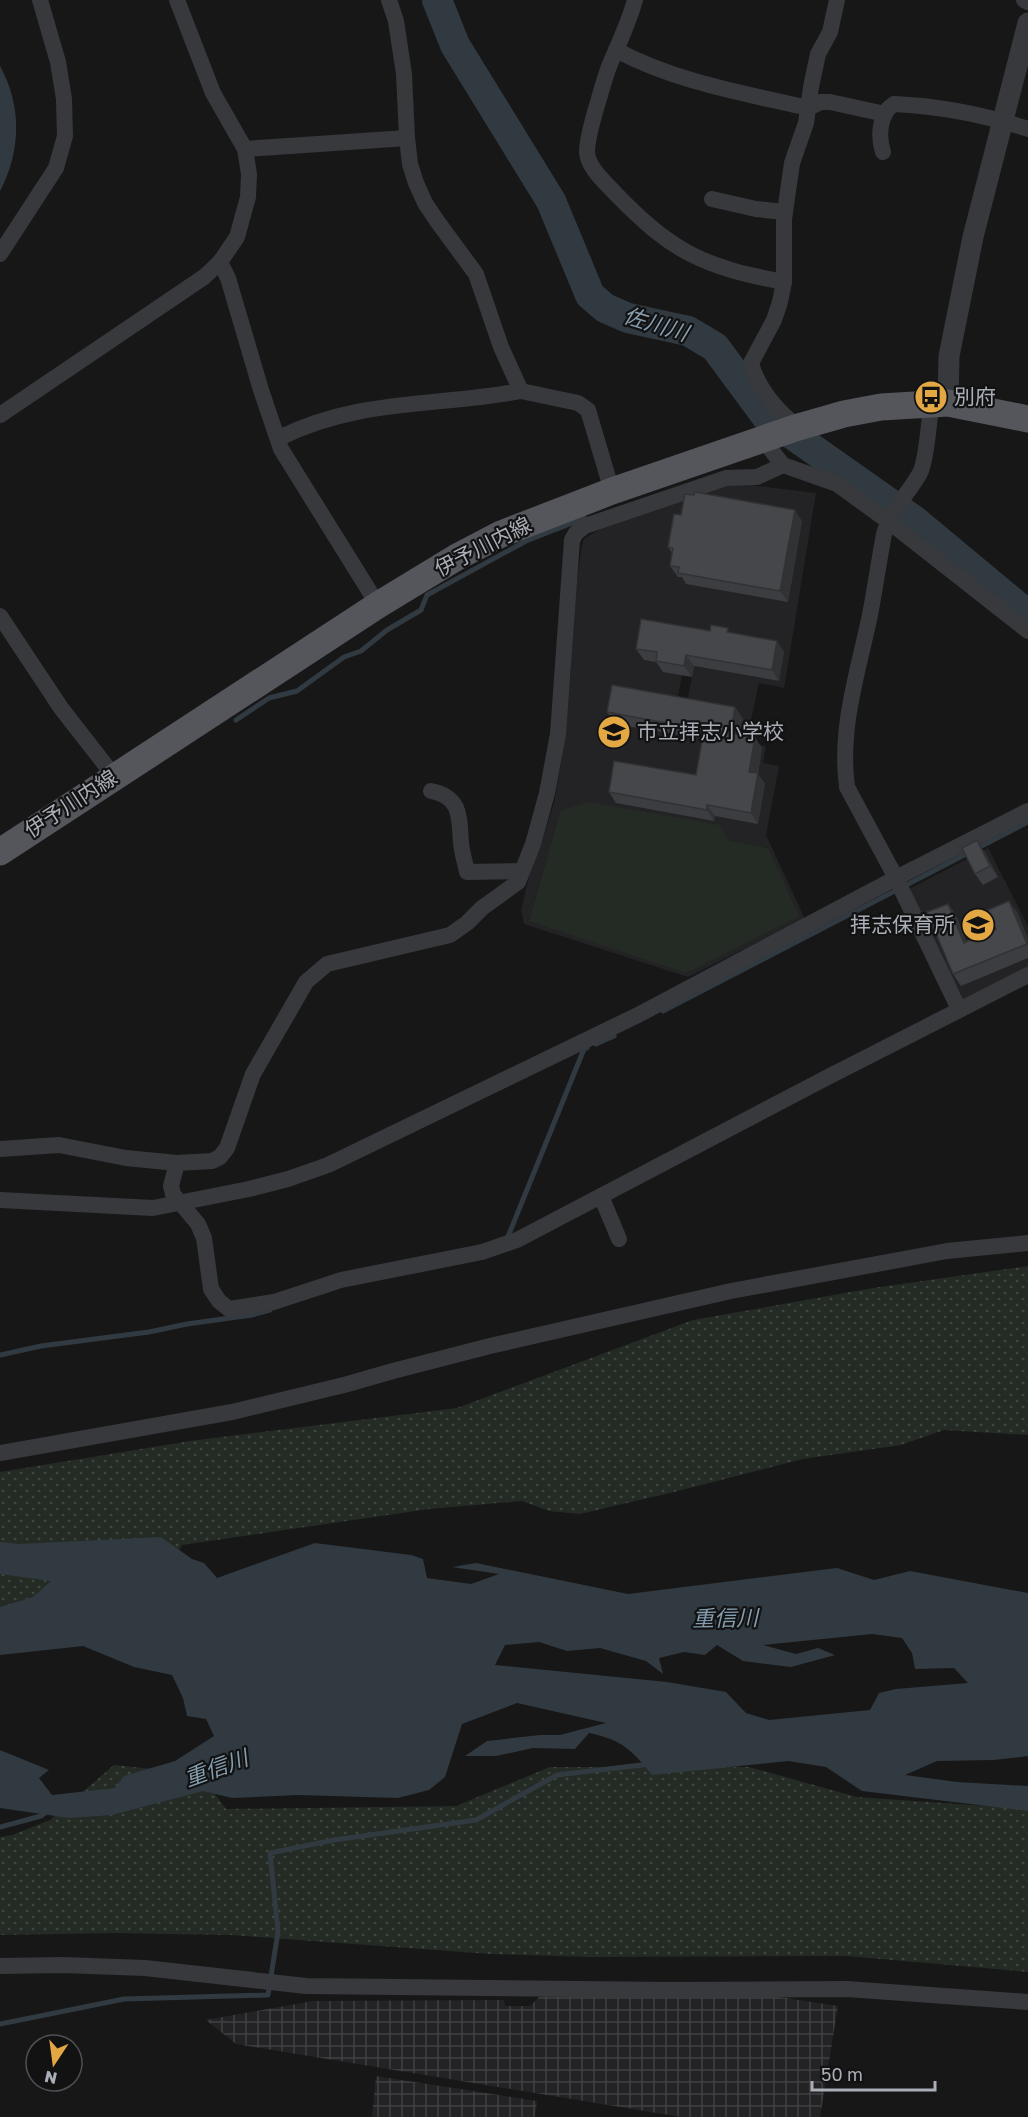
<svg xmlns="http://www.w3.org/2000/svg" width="1028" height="2117" font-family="'Golos Text','Noto Sans JP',sans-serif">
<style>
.built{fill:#232325;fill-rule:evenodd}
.industrial{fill:url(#industrial-grid)}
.grass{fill:url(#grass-dots)}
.pitch{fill:#232b24}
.water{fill:#313a40;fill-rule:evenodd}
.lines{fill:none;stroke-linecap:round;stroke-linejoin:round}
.stream{stroke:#313a40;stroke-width:5}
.river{stroke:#313a40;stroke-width:30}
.minor{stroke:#38393d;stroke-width:16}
.tertiary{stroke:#38393d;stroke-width:21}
.primary{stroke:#54565c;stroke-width:27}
.wall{fill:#3c3d40}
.shaded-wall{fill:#313234}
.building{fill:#46474b;stroke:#313234;stroke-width:1.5}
.labels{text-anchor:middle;stroke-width:4.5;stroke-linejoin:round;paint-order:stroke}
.poi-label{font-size:21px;fill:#aaaeb7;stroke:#121213;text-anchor:start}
.street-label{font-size:21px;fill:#aaaeb7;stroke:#121213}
.water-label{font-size:22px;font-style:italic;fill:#849daf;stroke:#121213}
</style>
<defs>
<pattern id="industrial-grid" width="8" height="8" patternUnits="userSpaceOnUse" patternTransform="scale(1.5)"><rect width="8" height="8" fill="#232325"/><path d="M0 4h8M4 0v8" fill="none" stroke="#404042"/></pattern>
<pattern id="grass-dots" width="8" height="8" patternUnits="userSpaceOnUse" patternTransform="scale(1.5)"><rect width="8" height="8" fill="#232b24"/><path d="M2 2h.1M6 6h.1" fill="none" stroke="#404742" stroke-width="1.8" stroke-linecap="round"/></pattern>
</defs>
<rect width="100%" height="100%" fill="#171718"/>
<g class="built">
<path d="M733 483 816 493 784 688 759 683 746 742 766 746 763 763 779 766 766 835 805 919 688 977 524 924 521 910 530 873 542 841 554 803 561 762 570 681 575 597 581 551 584 539 600 529ZM784 652 779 681 694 666 686 708 743 719 739 744 756 783 765 785 758 824 712 741 676 706 682 675 665 663ZM560 811 728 840 768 848 529 921Z"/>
<polygon points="988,848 1028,926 1028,939 1004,941 961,985 1028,958 1028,967 964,1000 907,890"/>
</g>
<g class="industrial">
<polygon points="542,1994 772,1996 838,2006 820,2117 681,2117 236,2044 206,2020 313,2001 504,2000 505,2006 530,2006"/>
<polygon points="376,2076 537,2101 535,2117 372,2117"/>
</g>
<g class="grass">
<polygon points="1028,1266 1028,1435 944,1430 901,1445 803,1459 678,1491 580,1514 549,1511 522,1501 429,1509 182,1545 165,1576 0,1609 0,1472 190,1441 457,1408 693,1320 873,1288"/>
<polygon points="114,1765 200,1774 226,1809 456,1806 550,1767 749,1767 857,1797 1028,1809 1028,1972 847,1956 588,1957 490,1954 231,1935 115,1933 0,1935 0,1837 12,1835 50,1820"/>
</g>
<polygon class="pitch" points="589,802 720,825 728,840 768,848 799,916 686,973 529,921 560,811"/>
<g class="water">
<path d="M0 66C22 106 21 151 0 191Z"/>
<path d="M161 1537 192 1559 204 1563 217 1578 315 1543 411 1555 423 1559 427 1578 471 1584 499 1574 452 1567 476 1563 628 1594 837 1568 874 1580 910 1571 1028 1593V1756L994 1760 937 1761 905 1775 957 1782 1028 1786V1811L862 1791 826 1767 788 1761 652 1775C631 1749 622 1740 589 1733L575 1749 533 1748 496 1756H465L487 1741 540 1735H560L606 1723 517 1703 462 1724 445 1777 429 1790 398 1798 298 1795 232 1798 203 1791 112 1815 69 1818 0 1808V1750L49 1770 39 1778 52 1795 115 1788 124 1776 175 1761 214 1736 206 1719 187 1716 183 1698 172 1675 134 1667 83 1646 0 1655V1607L33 1597 51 1581 0 1574V1542L19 1544ZM872 1634 902 1638 912 1653 915 1669 954 1668 968 1683 896 1689 879 1693 870 1710 769 1720 746 1713 726 1692 667 1682 495 1665 505 1645 539 1642 567 1651 600 1648 646 1661 663 1674 659 1658 684 1652 705 1655 717 1645 743 1661 791 1667 835 1655 818 1648 796 1654 763 1645Z"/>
</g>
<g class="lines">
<g class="stream">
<polyline points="794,451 807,446"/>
<polyline points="236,720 269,698 297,691 344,657 361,651 387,630 421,610 427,595 526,541 585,518"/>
<polyline points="663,1011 1028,822"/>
<polyline points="596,1044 614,1036"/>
<polyline points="507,1239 584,1049 587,1048"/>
<polyline points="0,1355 41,1346 149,1332 187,1324 252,1315 270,1310"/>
<polyline points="0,1827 41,1816 49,1810"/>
<polyline points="0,2024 124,1999 268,1995 278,1932 270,1853 334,1840 476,1820 557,1775 650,1764"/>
</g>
<polyline class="river" points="437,0 455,45 551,201 590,295 605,308 628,318 688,331 715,347 766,416 915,521 1028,615"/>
<g class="minor">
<polyline points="389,0 396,21 404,74 407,138 410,164 416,183 425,203 437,221 476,274 501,347 521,391 578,403 588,410 612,491"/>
<path d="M635 0C629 22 619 43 610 64 604 79 600 96 595 112 592 124 587 139 587 152 588 168 605 182 615 193 672 252 703 267 784 282"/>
<polyline points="1024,0 1028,2"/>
<path d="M616 50C676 82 743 93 808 108L821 102H830L885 114"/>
<polyline points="245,149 407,138"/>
<path d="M883 152C878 137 879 113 894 104 939 106 985 115 1028 129"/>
<polyline points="712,199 756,209 785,212"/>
<polyline points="0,254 56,168 65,136 64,99 58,62 40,0"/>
<polyline points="220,262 228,278 261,390 281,449 378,605"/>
<path d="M931 403C930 417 926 461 920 473 908 494 891 510 884 534 879 561 875 588 870 615 858 672 839 728 847 787L896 878 959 1009"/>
<polyline points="0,415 204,277 220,262 237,237 248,197 249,174 245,149 213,93 177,0"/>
<path d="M799 427C778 413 757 387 751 363L774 320 780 302 784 282V219L792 163 806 123 811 87 818 54 830 32 837 0"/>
<path d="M279 438C359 398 436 407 521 391"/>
<polyline points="763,440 783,465 837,484 888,521 1028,631"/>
<polyline points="0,616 61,708 114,776"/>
<path d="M431 791C462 797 459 818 461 843 462 853 465 862 467 872L522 871"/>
<polyline points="0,1149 59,1145 126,1158 177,1163 212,1161 220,1157 227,1148 253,1074 306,982 327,964 450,935 467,923 482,908 518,882 533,844 547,793 558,734 572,540 576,533 585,526 726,478 757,477 783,465"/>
<polyline points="177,1163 171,1186 173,1194 198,1224 204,1238 211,1289 219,1301 229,1309 274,1302 341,1280 482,1252 517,1240 826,1078 1028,975"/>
<polyline points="601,1196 619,1239"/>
<polyline points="0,1200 153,1208 249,1189 288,1179 328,1165 638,1015 896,878 1028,811"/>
<polyline points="0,1453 232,1412 344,1385 393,1371 490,1346 731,1291 947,1251 1028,1243"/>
<polyline points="0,1966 64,1965 145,1968 306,1986 672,1990 847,1989 1028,2002"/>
</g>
<polyline class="tertiary" points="948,403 949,356 973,237 1028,23"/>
<polyline class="primary" points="0,852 378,605 457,557 501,534 612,491 795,428 844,414 881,407 948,403 1028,419"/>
</g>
<g class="wall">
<polygon points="681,515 802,521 788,602 686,584 682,577 678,577 670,566 672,553 668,547"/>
<polygon points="732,633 777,641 784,652 779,681 694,666 692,677 663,672 656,662 644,660 636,649"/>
<polygon points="735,707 743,719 740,735 762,748 758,774 765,784 758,824 715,816 714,821 616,803 609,792 696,775 703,739 615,724 607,712"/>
<polygon points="984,851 998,877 983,885 975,874"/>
<polygon points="948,904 956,915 966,941 996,929 1017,912 1028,939 1028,958 961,986 953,974"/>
</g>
<g class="shaded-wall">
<polygon points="795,510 802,521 788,602 780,591"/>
<polygon points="777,641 784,652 779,681 772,670"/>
<polygon points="686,655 694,666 692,677 684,666"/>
<polygon points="735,707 743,719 739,744 731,733"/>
<polygon points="755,737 762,748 758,774 765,784 758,824 751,813 749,772"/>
<polygon points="707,805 715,816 714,821 707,810"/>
<polygon points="977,840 984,851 998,877 990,866"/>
<polygon points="1009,901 1017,912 1028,939 1028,946"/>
<polygon points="948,904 956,915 971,954 964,943"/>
</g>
<g class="building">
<polygon points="695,492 795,510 780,591 678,573 679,567 670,566 673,548 668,547 674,514 681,515 685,494 694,495"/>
<polygon points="641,619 710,631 711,625 728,628 727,632 777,641 772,670 686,655 684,666 656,661 657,652 636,649"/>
<polygon points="612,685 735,707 731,733 755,737 749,772 758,773 751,813 707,805 707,810 609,792 614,761 696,775 704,730 607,712"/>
<polygon points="977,840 990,866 975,874 962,848"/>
<polygon points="1009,901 1027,944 953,974 927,912 948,904 964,943 996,929 988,910"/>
</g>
<defs>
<symbol id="bus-disc" viewBox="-11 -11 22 22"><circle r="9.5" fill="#e3a744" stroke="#121213"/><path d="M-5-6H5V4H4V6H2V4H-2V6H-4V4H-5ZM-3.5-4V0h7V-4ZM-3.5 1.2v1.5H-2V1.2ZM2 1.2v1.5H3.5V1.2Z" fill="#111"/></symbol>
<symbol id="school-disc" viewBox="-11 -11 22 22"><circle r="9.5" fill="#e3a744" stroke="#121213"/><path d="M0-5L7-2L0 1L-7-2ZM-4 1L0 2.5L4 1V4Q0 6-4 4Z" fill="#111"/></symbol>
</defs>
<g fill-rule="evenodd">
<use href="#bus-disc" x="912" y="378" width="38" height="38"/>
<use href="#school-disc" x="595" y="713" width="38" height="38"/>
<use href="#school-disc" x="959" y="906" width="38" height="38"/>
</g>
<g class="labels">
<g class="poi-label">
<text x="954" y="404">別府</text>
<text x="637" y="739">市立拝志小学校</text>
<text x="955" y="932" text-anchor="end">拝志保育所</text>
</g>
<g class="street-label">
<text transform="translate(483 547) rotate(-27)" y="7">伊予川内線</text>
<text transform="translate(71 804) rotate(-33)" y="7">伊予川内線</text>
</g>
<g class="water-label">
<text transform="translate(656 324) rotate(17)" y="8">佐川川</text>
<text transform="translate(725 1618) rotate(-1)" y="8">重信川</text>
<text transform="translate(216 1768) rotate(-20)" y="8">重信川</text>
</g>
</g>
<g transform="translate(54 2063) rotate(193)"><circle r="28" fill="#121213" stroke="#4f5055" stroke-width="1.5"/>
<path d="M0-4.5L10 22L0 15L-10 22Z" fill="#e3a744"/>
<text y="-9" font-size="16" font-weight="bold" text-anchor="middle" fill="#aaaeb7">N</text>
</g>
<path d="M812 2081v9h123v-9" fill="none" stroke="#aaaeb7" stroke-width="3"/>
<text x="821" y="2081" font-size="18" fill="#aaaeb7" stroke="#121213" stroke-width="4.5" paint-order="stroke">50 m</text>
</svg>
